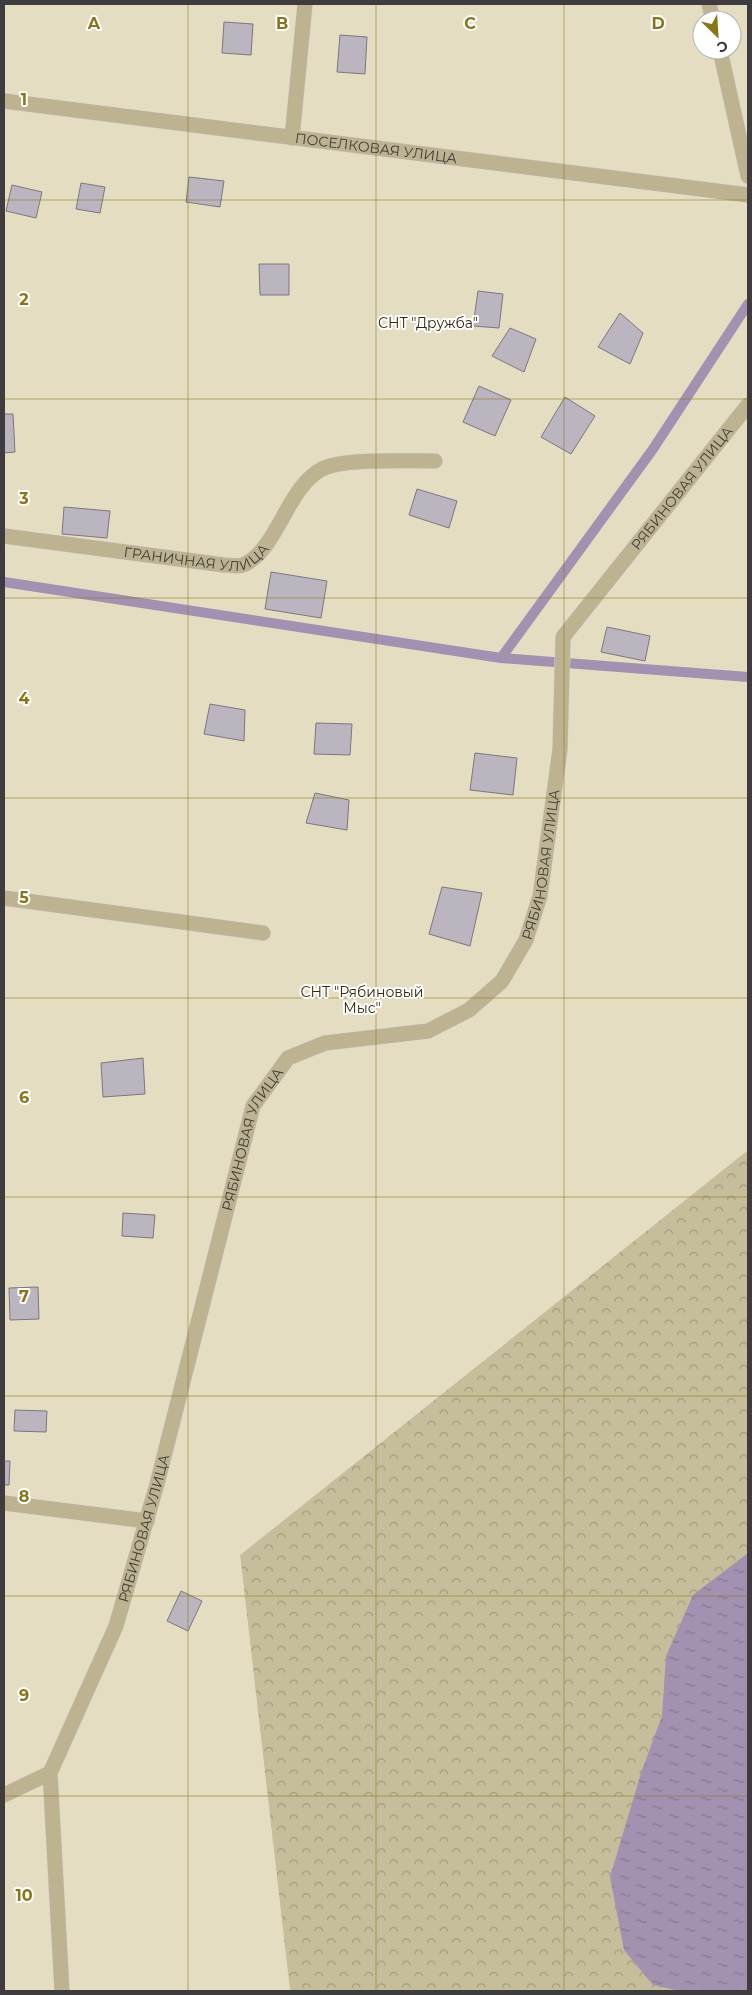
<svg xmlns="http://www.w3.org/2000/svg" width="752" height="1995" font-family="Montserrat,sans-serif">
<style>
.green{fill:#e5ddc1;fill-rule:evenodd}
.forest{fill:url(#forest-crowns)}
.water{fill:url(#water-ripples)}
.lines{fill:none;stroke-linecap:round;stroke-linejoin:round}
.stream{stroke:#a291b0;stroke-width:10}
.building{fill:#bab5be;stroke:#7b777f}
.minor-casing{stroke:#d4d0d8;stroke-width:16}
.minor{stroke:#bdb390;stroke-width:15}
.grid{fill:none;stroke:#8b7519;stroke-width:1;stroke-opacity:0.55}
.labels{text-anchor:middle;stroke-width:4;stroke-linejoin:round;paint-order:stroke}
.street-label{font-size:14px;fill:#3e3c3f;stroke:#fff}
.park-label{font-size:14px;fill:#31290b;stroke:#fff}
.grid-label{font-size:16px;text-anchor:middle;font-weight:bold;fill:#8b7519;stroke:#fff;stroke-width:4;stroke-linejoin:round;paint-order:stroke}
</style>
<defs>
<pattern id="forest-crowns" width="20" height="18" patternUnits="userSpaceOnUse" patternTransform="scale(1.25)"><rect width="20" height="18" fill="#c6bd9a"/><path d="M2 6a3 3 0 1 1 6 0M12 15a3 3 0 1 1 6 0" fill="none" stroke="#a29b7f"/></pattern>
<pattern id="water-ripples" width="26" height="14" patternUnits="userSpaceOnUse" patternTransform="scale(1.25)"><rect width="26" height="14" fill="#a291b0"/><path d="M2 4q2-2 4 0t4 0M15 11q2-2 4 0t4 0" fill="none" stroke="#857891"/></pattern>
</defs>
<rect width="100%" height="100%" fill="#faf5fe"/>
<path class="green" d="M4 4H748V1150L240 1555 290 1991H4ZM702 20H732V50H702Z"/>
<polygon class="forest" points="748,1150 748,1991 290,1991 240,1555"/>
<polygon class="water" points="748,1553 748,1991 680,1991 653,1985 624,1950 610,1877 641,1773 662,1716 666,1656 693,1595"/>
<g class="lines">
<g class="stream">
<polyline points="4,582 501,658 748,677"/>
<polyline points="501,658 653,449 748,304"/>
</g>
</g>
<g class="building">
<polygon points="224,22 253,24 251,55 222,53"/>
<polygon points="340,35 367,37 365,74 337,72"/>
<polygon points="189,177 224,181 220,207 186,202"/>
<polygon points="81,183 105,187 100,213 76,209"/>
<polygon points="12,185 42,192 36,218 6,211"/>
<polygon points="259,264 289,264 289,295 260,295"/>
<polygon points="478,291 503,294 499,328 473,326"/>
<polygon points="620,313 643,333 630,364 598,347"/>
<polygon points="510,328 536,339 524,372 492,356"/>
<polygon points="479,386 511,400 495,436 463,422"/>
<polygon points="565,397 595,416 571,454 541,437"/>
<polygon points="4,414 13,414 15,452 4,453"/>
<polygon points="417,489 457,501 449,528 409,515"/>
<polygon points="64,507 110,511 107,538 62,534"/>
<polygon points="271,572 327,581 321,618 265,609"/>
<polygon points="607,627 650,636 645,661 601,652"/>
<polygon points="210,704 245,710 244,741 204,734"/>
<polygon points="316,723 352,724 350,755 314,754"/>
<polygon points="475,753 517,758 513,795 470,790"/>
<polygon points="315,793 349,800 347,830 306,823"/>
<polygon points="442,887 482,893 470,946 429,934"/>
<polygon points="143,1058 145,1094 103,1097 101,1063"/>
<polygon points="123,1213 155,1215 153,1238 122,1236"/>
<polygon points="38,1287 39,1319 10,1320 9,1288"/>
<polygon points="15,1410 47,1411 46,1432 14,1431"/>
<polygon points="4,1461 10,1461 9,1485 4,1485"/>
<polygon points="181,1591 202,1601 188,1631 167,1621"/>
</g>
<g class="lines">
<defs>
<g id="minor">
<polyline points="709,4 713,20"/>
<polyline points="720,50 748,176"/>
<path id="s1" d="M4 101 748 195"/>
<polyline points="292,138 305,4"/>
<path id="s2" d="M4 536 224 565C229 565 238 567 243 565 277 551 287 487 322 469 343 458 409 461 435 461"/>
<polyline points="4,898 263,933"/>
<polyline points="4,1503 147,1521"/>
<polyline points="4,1795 50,1773"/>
<path id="s3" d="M62 1991 50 1773 116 1626 157 1484 253 1106 288 1058 325 1043 428 1031 469 1010 502 981 526 940 540 896 560 749 563 637 748 405"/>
</g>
</defs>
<use href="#minor" class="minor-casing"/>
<use href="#minor" class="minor"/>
</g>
<path class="grid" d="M188 4V1991M376 4V1991M564 4V1991M4 200H748M4 399H748M4 598H748M4 798H748M4 998H748M4 1197H748M4 1396H748M4 1596H748M4 1796H748"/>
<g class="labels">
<g class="street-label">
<text dy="5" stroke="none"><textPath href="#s1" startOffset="375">ПОСЕЛКОВАЯ УЛИЦА</textPath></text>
<text dy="5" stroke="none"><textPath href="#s3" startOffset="1755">РЯБИНОВАЯ УЛИЦА</textPath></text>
<text dy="5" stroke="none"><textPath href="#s2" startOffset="196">ГРАНИЧНАЯ УЛИЦА</textPath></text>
<text dy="5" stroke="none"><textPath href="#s3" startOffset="1335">РЯБИНОВАЯ УЛИЦА</textPath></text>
<text dy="5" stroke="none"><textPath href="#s3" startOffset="886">РЯБИНОВАЯ УЛИЦА</textPath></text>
<text dy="5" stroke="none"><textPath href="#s3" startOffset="481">РЯБИНОВАЯ УЛИЦА</textPath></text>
</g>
<g class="park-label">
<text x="428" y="328">СНТ "Дружба"</text>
<text x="362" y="997">СНТ "Рябиновый<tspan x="362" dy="16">Мыс"</tspan></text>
</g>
</g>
<g class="grid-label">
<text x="94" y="29">A</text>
<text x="282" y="29">B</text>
<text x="470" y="29">C</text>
<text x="658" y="29">D</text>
<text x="24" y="105">1</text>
<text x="24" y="305">2</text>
<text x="24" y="504">3</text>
<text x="24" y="704">4</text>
<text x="24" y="903">5</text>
<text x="24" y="1103">6</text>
<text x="24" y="1302">7</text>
<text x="24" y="1502">8</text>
<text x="24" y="1701">9</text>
<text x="24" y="1901">10</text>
</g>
<rect width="752" height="1995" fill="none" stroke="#3e3c3f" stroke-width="10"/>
<g transform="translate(717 35) rotate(155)"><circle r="24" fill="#ffffff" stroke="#b2b1b2"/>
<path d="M0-4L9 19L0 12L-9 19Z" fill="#8b7519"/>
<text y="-8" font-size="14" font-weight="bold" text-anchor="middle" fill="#3e3c3f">С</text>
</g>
</svg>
